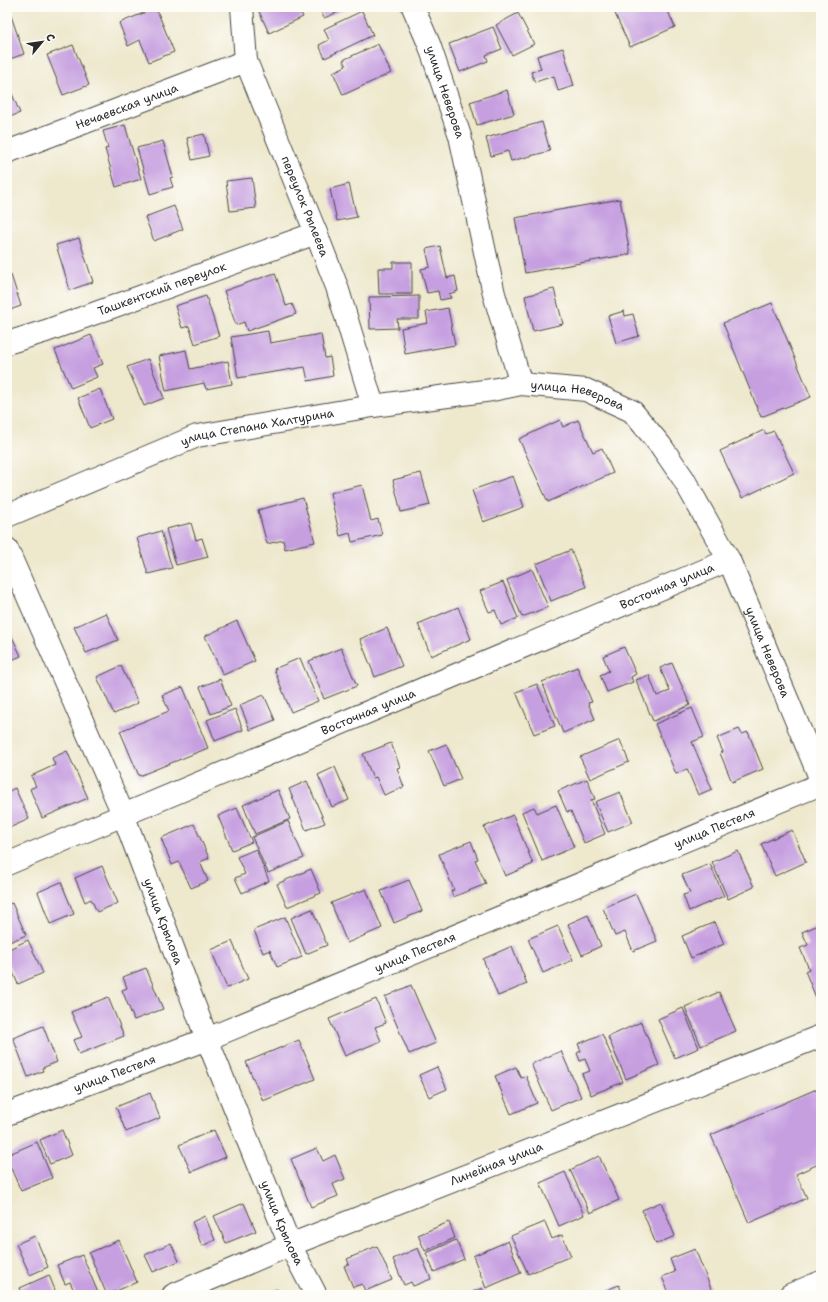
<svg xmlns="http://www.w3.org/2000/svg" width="828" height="1302" font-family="'Shantell Sans',sans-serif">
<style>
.building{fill:#c69fe0}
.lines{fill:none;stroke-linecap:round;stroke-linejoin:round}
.minor-casing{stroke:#484743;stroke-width:24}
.tertiary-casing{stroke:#484743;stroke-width:24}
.minor{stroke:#fff;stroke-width:22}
.tertiary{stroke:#fff;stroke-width:22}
.labels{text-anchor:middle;stroke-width:3;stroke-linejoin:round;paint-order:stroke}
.street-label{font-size:12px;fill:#2b2b2b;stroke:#fdfcf7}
</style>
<rect width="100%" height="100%" fill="#fdfcf7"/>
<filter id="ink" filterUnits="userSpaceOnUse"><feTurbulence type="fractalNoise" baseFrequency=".025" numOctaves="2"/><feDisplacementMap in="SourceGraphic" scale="8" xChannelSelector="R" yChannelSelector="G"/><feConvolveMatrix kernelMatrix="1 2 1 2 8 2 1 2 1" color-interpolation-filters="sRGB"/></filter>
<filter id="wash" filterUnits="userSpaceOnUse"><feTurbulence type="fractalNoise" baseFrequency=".012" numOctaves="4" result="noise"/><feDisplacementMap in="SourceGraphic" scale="16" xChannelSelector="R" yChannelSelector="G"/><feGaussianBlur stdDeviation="0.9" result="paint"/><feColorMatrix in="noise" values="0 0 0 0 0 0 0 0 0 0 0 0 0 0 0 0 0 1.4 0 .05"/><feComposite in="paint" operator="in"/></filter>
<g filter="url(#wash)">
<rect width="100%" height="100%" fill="#eee8cd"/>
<g id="blocks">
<g class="building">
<polygon points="7,7 8,7 24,54 7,60"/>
<polygon points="257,7 298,7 303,17 269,33"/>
<polygon points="319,7 351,7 324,18"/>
<polygon points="612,7 666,7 675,27 630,47"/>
<polygon points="156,8 174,52 149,62 140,40 128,46 119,23"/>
<polygon points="362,11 373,35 325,58 319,45 329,40 324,29"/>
<polygon points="518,13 534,44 512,55 496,25"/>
<polygon points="493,27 502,49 486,55 488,61 460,72 449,44"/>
<polygon points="378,44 391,73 343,95 333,72 346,66 343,60"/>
<polygon points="73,45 89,85 63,95 47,55"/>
<polygon points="563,48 574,86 558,91 554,76 535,82 531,72 541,69 537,56"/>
<polygon points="7,82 20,113 7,118"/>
<polygon points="507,90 514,114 477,125 470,102"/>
<polygon points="542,122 550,151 511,161 508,151 491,156 486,138"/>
<polygon points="125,125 141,179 116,187 105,149 108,148 103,131"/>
<polygon points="204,134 209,156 192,160 187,138"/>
<polygon points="163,141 173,177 170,178 173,187 150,194 137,148"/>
<polygon points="252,178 256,208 230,211 226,181"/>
<polygon points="349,184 357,217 337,221 330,189"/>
<polygon points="620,199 630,254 525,273 515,218"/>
<polygon points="174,206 183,229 154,241 145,217"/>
<polygon points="79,238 93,282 70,290 56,245"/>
<polygon points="440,246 447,278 455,276 458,291 449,294 451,298 440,300 438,291 427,293 421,269 430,267 426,249"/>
<polygon points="393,262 412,262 412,294 379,294 378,268 393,268"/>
<polygon points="275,273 286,306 292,304 296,314 247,331 244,322 236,325 224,291"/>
<polygon points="11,275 21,306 7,311 7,276"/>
<polygon points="554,289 563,324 533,331 525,296"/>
<polygon points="206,296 219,336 195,344 189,326 182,328 175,306"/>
<polygon points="419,296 419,319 397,319 398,328 370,329 369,297"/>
<polygon points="772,303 811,397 761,417 723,323"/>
<polygon points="448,308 455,345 405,354 401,328 428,323 426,312"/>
<polygon points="624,311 625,316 633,314 639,336 616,343 608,316"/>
<polygon points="268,331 270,343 321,334 325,358 330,357 333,376 308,381 305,367 238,378 231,337"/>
<polygon points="91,335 103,364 93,368 97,377 71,388 55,350"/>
<polygon points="186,350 190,369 228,361 232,384 206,389 204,383 166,391 159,356"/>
<polygon points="148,359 164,398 144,406 127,367"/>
<polygon points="100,389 112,419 90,428 78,398"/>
<polygon points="560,420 563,427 578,420 593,452 602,448 613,473 548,502 519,439"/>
<polygon points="764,430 766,434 774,431 794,473 742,498 720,451"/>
<polygon points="421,473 430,505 401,512 393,480"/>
<polygon points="513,476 524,507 483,522 472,490"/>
<polygon points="362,485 371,521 378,519 382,535 352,542 350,533 340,536 330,493"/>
<polygon points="303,498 315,542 285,549 283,540 267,544 258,510"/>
<polygon points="191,523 196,540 202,538 208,557 176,565 166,529"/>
<polygon points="161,531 172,568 148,574 137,538"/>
<polygon points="571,550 586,587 551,601 536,564"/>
<polygon points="532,569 548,607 522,617 507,580"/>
<polygon points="503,582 518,618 501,625 495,610 489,612 480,591"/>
<polygon points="458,607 471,639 431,656 418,624"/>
<polygon points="106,613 118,640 86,653 74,627"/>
<polygon points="237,621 255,661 223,675 205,636"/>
<polygon points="7,626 21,656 7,662"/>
<polygon points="387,628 402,666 375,677 360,639"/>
<polygon points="624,647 636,674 631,677 633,682 607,692 600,675 609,671 603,656"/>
<polygon points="341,648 357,686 324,699 309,661"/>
<polygon points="300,658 318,701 291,712 274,669"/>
<polygon points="672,663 690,705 653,721 636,680 649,675 657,696 670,691 660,668"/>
<polygon points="121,666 138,703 114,714 97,677"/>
<polygon points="577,667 592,702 588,703 595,719 563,733 542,682"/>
<polygon points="220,679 231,706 211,714 200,687"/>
<polygon points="537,684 555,726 534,734 516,692"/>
<polygon points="183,687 208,748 139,776 120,731 169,711 162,695"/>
<polygon points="264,695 275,720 250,730 240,705"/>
<polygon points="692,708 704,737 692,742 712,789 698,795 687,769 676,774 655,724"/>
<polygon points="235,709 243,730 215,741 207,720"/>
<polygon points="739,729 742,734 748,732 763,769 732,782 720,753 723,752 717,738"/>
<polygon points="620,740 629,762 590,779 580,757"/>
<polygon points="391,743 400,767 397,768 404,787 384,795 376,777 373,778 363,754"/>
<polygon points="446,744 461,779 444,786 429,751"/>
<polygon points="67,751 88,798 42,818 30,789 36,786 31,776 55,765 52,758"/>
<polygon points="335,767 349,800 332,807 318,775"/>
<polygon points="587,779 595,799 591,800 605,834 584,843 571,811 567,812 558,791"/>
<polygon points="307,781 325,823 306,830 289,789"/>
<polygon points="15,788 29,819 7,829 7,792"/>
<polygon points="278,790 290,819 255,834 243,805"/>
<polygon points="620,792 633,822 608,832 595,802"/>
<polygon points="556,805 574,847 542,861 522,812 534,807 537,813"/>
<polygon points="237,808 252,842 232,850 218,816"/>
<polygon points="513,815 533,864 505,876 484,827"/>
<polygon points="288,821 304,858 268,873 252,837"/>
<polygon points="194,824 209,858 200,862 208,881 191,888 179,862 172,865 161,838"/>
<polygon points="792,830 806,862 775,876 761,844"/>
<polygon points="471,841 478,859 475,860 486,884 453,897 451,891 454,890 439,854"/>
<polygon points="256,849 269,881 242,893 235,878 245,874 237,857"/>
<polygon points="738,851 754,887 728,899 712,862"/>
<polygon points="710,864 724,896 689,911 683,895 690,893 682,875"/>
<polygon points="102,866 118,903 97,912 91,899 85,902 75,878"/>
<polygon points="311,869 321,893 287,907 277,884"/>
<polygon points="409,880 422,911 394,923 381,891"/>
<polygon points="61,882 74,914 50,924 38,892"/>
<polygon points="366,889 382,928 347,943 331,903"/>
<polygon points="636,894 657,941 633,951 625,932 615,936 603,908"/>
<polygon points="12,903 26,935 7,943 7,905"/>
<polygon points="312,909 327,945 306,954 291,918"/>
<polygon points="588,915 601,946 582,955 568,924"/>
<polygon points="285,917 302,957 277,967 270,950 263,953 254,930"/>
<polygon points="715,922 724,944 691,958 682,936"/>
<polygon points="821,924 821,998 817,1000 805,971 809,969 800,948 808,945 802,932"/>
<polygon points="558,926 573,960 543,973 528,939"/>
<polygon points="28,940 43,973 18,984 7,959 7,950"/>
<polygon points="232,941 248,979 227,988 211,950"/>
<polygon points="512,946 527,984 498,996 483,959"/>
<polygon points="146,968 163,1009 134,1020 122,990 127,988 123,977"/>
<polygon points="411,985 436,1043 409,1054 385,997"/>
<polygon points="719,992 736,1031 701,1046 685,1007"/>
<polygon points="108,997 124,1036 79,1054 73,1040 82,1037 71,1012"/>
<polygon points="376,999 386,1023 375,1027 381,1041 345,1056 329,1019"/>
<polygon points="683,1008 699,1048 675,1058 658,1019"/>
<polygon points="641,1022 659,1065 626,1079 608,1037"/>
<polygon points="43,1026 57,1062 42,1068 43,1071 28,1077 13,1038"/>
<polygon points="602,1034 623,1082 591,1095 582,1074 590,1071 585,1059 580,1061 577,1053 581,1051 578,1044"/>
<polygon points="299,1040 315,1079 263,1101 246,1062"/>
<polygon points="561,1051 581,1097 551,1110 531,1064"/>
<polygon points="437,1067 447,1089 429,1097 419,1075"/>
<polygon points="516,1067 521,1078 526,1076 537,1103 511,1114 495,1076"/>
<polygon points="821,1087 821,1163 796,1174 807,1198 749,1223 711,1135"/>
<polygon points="150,1093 160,1118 126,1132 116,1107"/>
<polygon points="62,1130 72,1155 50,1164 40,1140"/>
<polygon points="214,1130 226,1157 191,1172 179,1145"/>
<polygon points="37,1142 52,1178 21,1191 7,1159 7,1155"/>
<polygon points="317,1148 323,1161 335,1155 345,1179 333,1184 338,1196 311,1207 291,1159"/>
<polygon points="599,1156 619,1200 590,1213 570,1170"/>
<polygon points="565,1172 584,1215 559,1226 540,1183"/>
<polygon points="661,1202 675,1236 656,1244 642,1210"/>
<polygon points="244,1203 256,1231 226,1243 214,1216"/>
<polygon points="205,1216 215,1240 202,1246 192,1222"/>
<polygon points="449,1222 455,1238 425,1251 418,1235"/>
<polygon points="545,1222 552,1239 562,1235 571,1256 528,1274 511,1236"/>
<polygon points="35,1236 48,1267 30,1275 16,1244"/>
<polygon points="119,1240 137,1282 107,1295 89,1253"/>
<polygon points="456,1240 464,1259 434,1272 426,1253"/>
<polygon points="508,1241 521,1273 486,1288 473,1256"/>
<polygon points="171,1243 179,1261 153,1272 145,1255"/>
<polygon points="377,1246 392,1280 365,1291 362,1284 353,1287 344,1266 349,1264 347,1259"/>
<polygon points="418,1248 431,1279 413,1286 411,1282 404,1285 393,1259"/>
<polygon points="695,1249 712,1291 702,1295 670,1295 662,1277 675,1272 670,1259"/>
<polygon points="82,1255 99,1295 76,1295 70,1282 65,1284 57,1265"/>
<polygon points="49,1275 57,1295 23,1295 20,1288"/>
<polygon points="619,1285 623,1295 594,1295"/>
<polygon points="482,1288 485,1295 466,1295"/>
<polygon points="277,1289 280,1295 263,1295"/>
</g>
</g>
</g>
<g filter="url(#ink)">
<use href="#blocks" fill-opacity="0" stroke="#484743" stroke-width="1"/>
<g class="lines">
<defs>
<g id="minor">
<path id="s1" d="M242 7 246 61 316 233 337 287 373 406"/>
<path id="s2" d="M7 152 246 61"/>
<path id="s3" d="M7 343 46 331 316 233"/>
<path id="s4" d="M7 516 197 436 373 406 492 390 521 384"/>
<path id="s5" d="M7 549 123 814 207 1039 290 1245 316 1295"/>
<path id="s6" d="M7 864 729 560"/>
<path id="s7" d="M7 1114 207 1039 821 784"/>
<path id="s8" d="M173 1295 290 1245 821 1036"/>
<polyline points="790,1295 821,1282"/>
</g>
<g id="tertiary">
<path id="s9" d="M413 7 429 44 460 136 494 294 521 384 586 390 632 411 661 446 683 478 729 560 821 780"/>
</g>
</defs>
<use href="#minor" class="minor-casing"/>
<use href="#tertiary" class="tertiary-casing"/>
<use href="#minor" class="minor"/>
<use href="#tertiary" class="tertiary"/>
</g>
</g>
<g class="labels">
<g class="street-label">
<text dy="4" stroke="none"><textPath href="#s9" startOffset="91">улица Неверова</textPath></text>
<text dy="4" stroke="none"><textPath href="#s2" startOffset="128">Нечаевская улица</textPath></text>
<text dy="4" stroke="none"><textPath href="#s1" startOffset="211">переулок Рылеева</textPath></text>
<text dy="4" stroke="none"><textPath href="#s3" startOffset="164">Ташкентский переулок</textPath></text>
<text dy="4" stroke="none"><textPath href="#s9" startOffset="451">улица Неверова</textPath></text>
<text dy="4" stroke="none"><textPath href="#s4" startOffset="267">улица Степана Халтурина</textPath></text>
<text dy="4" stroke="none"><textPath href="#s6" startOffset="716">Восточная улица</textPath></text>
<text dy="4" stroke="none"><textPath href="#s9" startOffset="787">улица Неверова</textPath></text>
<text dy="4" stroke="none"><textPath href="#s6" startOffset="392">Восточная улица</textPath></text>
<text dy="4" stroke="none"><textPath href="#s7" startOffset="763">улица Пестеля</textPath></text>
<text dy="4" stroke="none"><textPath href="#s5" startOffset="404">улица Крылова</textPath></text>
<text dy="4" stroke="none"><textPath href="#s7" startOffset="439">улица Пестеля</textPath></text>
<text dy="4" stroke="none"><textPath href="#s7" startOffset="115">улица Пестеля</textPath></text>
<text dy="4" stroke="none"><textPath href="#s8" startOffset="349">Линейная улица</textPath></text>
<text dy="4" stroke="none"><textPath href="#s5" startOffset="728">улица Крылова</textPath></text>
</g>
</g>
<rect width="828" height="1302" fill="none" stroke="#fdfcf7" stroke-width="24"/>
<g transform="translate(42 42) rotate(61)" stroke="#fdfcf7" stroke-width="3" paint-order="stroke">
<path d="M0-3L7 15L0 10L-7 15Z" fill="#2b2b2b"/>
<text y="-6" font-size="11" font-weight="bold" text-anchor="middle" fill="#2b2b2b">С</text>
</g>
</svg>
